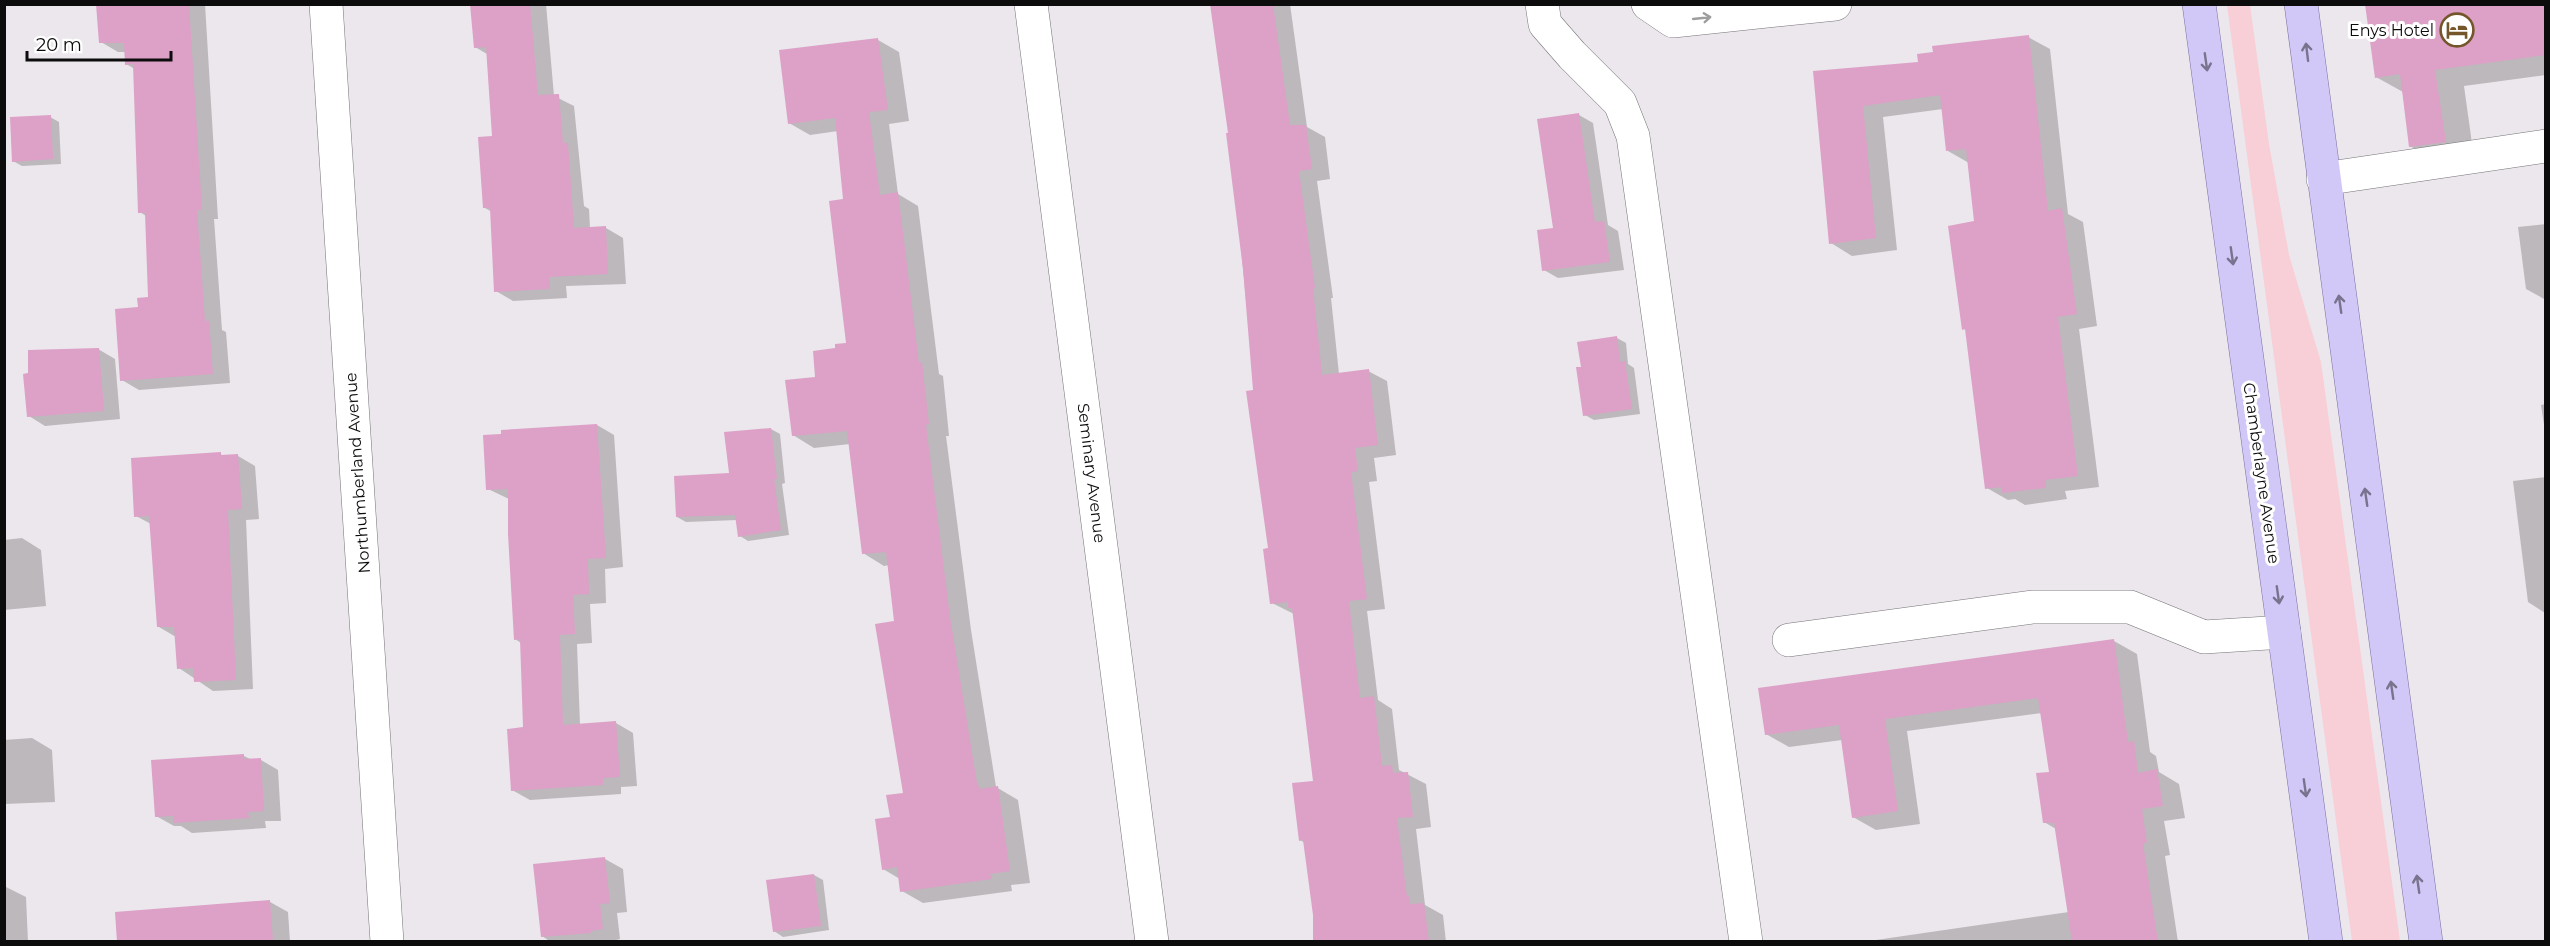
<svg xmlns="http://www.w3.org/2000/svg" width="2550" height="946" font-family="Montserrat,sans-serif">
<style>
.green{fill:#f8ced7}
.shadow{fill:#0003}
.building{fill:#dda0c7}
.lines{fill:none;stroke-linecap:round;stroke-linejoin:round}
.minor-casing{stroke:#767377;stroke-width:34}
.major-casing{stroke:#7a6ea2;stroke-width:34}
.minor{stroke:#fff;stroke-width:33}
.major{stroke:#d2c8f7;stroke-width:33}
.oneway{stroke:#9e9e9e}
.oneway2{stroke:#79738e}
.labels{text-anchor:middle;stroke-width:6;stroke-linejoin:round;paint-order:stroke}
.poi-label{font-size:16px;fill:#0d0c0d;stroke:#fff;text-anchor:end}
.street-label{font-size:16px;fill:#0d0c0d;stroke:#fff}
</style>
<rect width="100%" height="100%" fill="#ebe7ec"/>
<polygon class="green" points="2227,5 2250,5 2269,144 2289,255 2321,362 2400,941 2352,941"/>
<g class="shadow">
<polygon points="98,4 205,4 218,219 214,219 222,330 226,332 230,383 139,390 122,380 139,309 149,298 146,216 140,212 135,69 126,64 126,52 118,52 101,42"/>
<polygon points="471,4 546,4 554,96 574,106 584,206 589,209 590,228 606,228 623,238 626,284 566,286 567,298 513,301 496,291 492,212 485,208 493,138 487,54 475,47"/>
<polygon points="1212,4 1290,4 1307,127 1325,137 1330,179 1317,181 1333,298 1331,298 1339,374 1368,371 1387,381 1396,455 1374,458 1377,481 1369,482 1385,609 1367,611 1378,700 1392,709 1399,770 1426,784 1431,827 1416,829 1425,905 1443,915 1446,942 1317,942 1305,843 1300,840 1315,782 1294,614 1272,603 1270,549 1230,134"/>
<polygon points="2546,4 2546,75 2464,86 2474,158 2439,163 2410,146 2403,92 2376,77"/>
<polygon points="2028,37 2050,49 2068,214 2083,222 2097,326 2079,329 2099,487 2065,491 2067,499 2025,505 2015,499 2008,500 1987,488 1966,330 1964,329 1976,223 1969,163 1948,151 1943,109 1883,117 1897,250 1852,256 1831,243 1814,73 1919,63"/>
<polygon points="878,40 899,52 909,121 889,124 898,194 918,206 939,374 943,376 949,436 946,436 971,630 996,787 1018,800 1030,883 1011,885 1012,891 923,903 902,891 900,879 883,869 891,818 905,794 896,622 889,565 884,566 863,553 850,444 814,448 793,435 817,378 837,349 848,344 845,201 838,131 810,135 789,123"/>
<polygon points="1579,115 1593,123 1608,225 1618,231 1624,270 1558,278 1544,270 1555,229"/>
<polygon points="50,117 59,122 61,164 22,166 13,161"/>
<polygon points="2546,224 2546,300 2526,289 2518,227"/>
<polygon points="1617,338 1626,343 1628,364 1634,368 1640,414 1594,420 1585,415 1582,368"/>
<polygon points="98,349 115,359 120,419 45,426 29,416"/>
<polygon points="2546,404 2546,438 2541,405"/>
<polygon points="597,425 614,435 623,567 605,569 606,603 590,604 592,643 577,644 580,725 616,723 633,733 637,786 621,787 621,794 530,800 512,790 525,729 521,643 515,639 509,499 488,489"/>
<polygon points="771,429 780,434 785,483 782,484 789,535 748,541 740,536 737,520 686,522 677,517 730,475"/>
<polygon points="220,454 224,456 238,456 255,466 259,519 246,520 253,689 213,691 179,668 176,637 159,627 151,524 136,516"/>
<polygon points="2546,477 2546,613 2545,613 2528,602 2513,481"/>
<polygon points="22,538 41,550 46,606 4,610 4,540"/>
<polygon points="2114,641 2137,654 2150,752 2156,756 2159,772 2179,784 2185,818 2164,821 2170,855 2165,856 2178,942 1862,942 2069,912 2056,829 2044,822 2051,773 2042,713 1907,731 1920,824 1876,830 1853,817 1842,740 1789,747 1766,734"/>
<polygon points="32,738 52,750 55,802 4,804 4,740"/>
<polygon points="244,756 252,760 261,760 278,770 281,821 265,821 266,828 192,833 181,826 174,826 156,816"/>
<polygon points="605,859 623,869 627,912 617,913 620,939 608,942 551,942 542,936"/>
<polygon points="814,875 823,880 829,930 783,937 774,931"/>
<polygon points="4,886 26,897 28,942 4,942"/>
<polygon points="270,902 288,912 290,942 171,942 169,910"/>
</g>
<g class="building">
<polygon points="96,4 189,4 202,210 197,210 205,321 209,321 213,374 120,381 115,309 138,307 137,298 148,297 145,213 138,213 133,64 125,65 124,43 99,43"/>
<polygon points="470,4 530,4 538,95 559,94 563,143 568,143 574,228 606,226 608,274 549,277 550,289 494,292 490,208 483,208 478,137 492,136 486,47 474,48"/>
<polygon points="1210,4 1273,4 1290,125 1306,125 1312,169 1299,171 1315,288 1313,288 1322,375 1369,369 1378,445 1355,448 1358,471 1351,472 1367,599 1349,601 1360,698 1374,696 1382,766 1392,765 1393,773 1408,772 1413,817 1397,818 1407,897 1409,896 1410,904 1424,903 1429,942 1313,942 1313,915 1303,840 1299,841 1292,783 1313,781 1292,608 1288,608 1288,602 1270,604 1263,549 1268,548 1246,391 1253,390 1243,269 1226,133 1228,133"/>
<polygon points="2365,4 2546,4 2546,55 2435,70 2446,142 2409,147 2400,74 2375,78"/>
<polygon points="2029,35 2048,211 2062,208 2077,314 2058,317 2078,476 2045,480 2046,488 2002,493 2001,487 1985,489 1965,329 1962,330 1948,226 1974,221 1966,149 1946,151 1940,95 1863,106 1876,238 1829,244 1813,71 1918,62 1917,54 1933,52 1932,46"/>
<polygon points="878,38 888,110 869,112 880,195 898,192 919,363 922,362 929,424 926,425 950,617 977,783 980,789 998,786 1010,871 990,874 992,879 900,892 897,867 882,870 875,819 890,817 886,795 903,793 875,624 894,621 886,552 862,554 847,431 792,436 785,380 815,377 813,351 835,348 835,344 846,343 829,201 843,199 835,118 788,124 779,50"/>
<polygon points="1579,113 1595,222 1604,221 1610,262 1542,271 1537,230 1553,228 1537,119"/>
<polygon points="51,115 53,159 12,162 10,117"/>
<polygon points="1617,336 1620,362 1625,361 1632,409 1583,416 1576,367 1581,367 1577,342"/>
<polygon points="99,348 104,411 27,417 23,374 28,373 28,350"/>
<polygon points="597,424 606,558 588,559 589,594 573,595 575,634 560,635 563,725 616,721 620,777 603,778 603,785 511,791 507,729 523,727 520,639 514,640 508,534 508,489 486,490 483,435 501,434 501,430"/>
<polygon points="771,428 777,479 774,479 781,530 738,537 735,515 676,517 674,476 729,473 724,432"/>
<polygon points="221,452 221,455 238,454 242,509 228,510 236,680 194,682 193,668 177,669 174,627 157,627 149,516 134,517 131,458"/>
<polygon points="2114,639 2128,742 2134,741 2138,773 2157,769 2163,806 2142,809 2147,843 2143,843 2158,942 2072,942 2054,823 2043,823 2036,773 2049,772 2038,698 1885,719 1898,811 1852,818 1839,725 1765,735 1758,688"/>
<polygon points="244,754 244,759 261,758 264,811 248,812 249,818 173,823 173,816 155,817 151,760"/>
<polygon points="605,857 610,903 600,904 603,929 591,931 591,933 541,937 533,864"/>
<polygon points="814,874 821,926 773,932 766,880"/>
<polygon points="270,900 273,942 117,942 115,912"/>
</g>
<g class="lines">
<defs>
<g id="minor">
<polyline points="326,4 387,942"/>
<polyline points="1031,4 1152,942"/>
<polyline points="1542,4 1545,24 1572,55 1620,103 1633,136 1746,942"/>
<polyline points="1648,4 1673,21 1835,4"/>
<polyline points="2323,179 2546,146"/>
<polyline points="1789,640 2032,607 2130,607 2204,637 2284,632"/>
</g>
<g id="major">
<polyline points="2199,4 2326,942"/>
<polyline points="2301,4 2426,942"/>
</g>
</defs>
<use href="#minor" class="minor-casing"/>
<use href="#major" class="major-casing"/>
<use href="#minor" class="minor"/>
<use href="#major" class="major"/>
</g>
<defs><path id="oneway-shaft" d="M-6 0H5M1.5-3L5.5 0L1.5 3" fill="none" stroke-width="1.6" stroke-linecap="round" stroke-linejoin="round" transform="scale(1.5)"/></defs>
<use class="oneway" href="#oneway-shaft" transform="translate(1702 18) rotate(-6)"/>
<g class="oneway2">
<use href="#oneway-shaft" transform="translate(2307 52) rotate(-97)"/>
<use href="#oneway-shaft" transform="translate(2206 62) rotate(82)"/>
<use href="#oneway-shaft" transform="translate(2232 256) rotate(82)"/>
<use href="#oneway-shaft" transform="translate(2340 304) rotate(-98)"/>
<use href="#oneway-shaft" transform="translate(2366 497) rotate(-98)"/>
<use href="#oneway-shaft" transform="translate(2278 595) rotate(82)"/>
<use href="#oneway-shaft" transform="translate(2392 690) rotate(-98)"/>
<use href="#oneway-shaft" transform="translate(2305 788) rotate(82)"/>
<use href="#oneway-shaft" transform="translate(2418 884) rotate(-98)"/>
</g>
<defs>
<symbol id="hotel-ring" viewBox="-11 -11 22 22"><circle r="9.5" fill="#fff" stroke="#74562a" stroke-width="1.5"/><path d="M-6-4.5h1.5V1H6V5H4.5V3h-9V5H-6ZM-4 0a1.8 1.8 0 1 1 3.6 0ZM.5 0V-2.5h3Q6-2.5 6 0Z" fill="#74562a"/></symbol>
</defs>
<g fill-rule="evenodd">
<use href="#hotel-ring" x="2438" y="11" width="38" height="38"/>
</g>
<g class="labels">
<g class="poi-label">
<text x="2434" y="36">Enys Hotel</text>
</g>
<g class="street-label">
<text transform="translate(357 473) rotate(-94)" y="6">Northumberland Avenue</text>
<text transform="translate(1092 473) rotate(83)" y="6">Seminary Avenue</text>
<text transform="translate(2262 473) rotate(82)" y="6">Chamberlayne Avenue</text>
</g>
</g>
<rect width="2550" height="946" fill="none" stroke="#0d0c0d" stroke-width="12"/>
<path d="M27 51v9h144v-9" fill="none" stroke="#0d0c0d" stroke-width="3"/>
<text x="36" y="51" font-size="18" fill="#0d0c0d" stroke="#ffffff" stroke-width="4.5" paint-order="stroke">20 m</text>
</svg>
